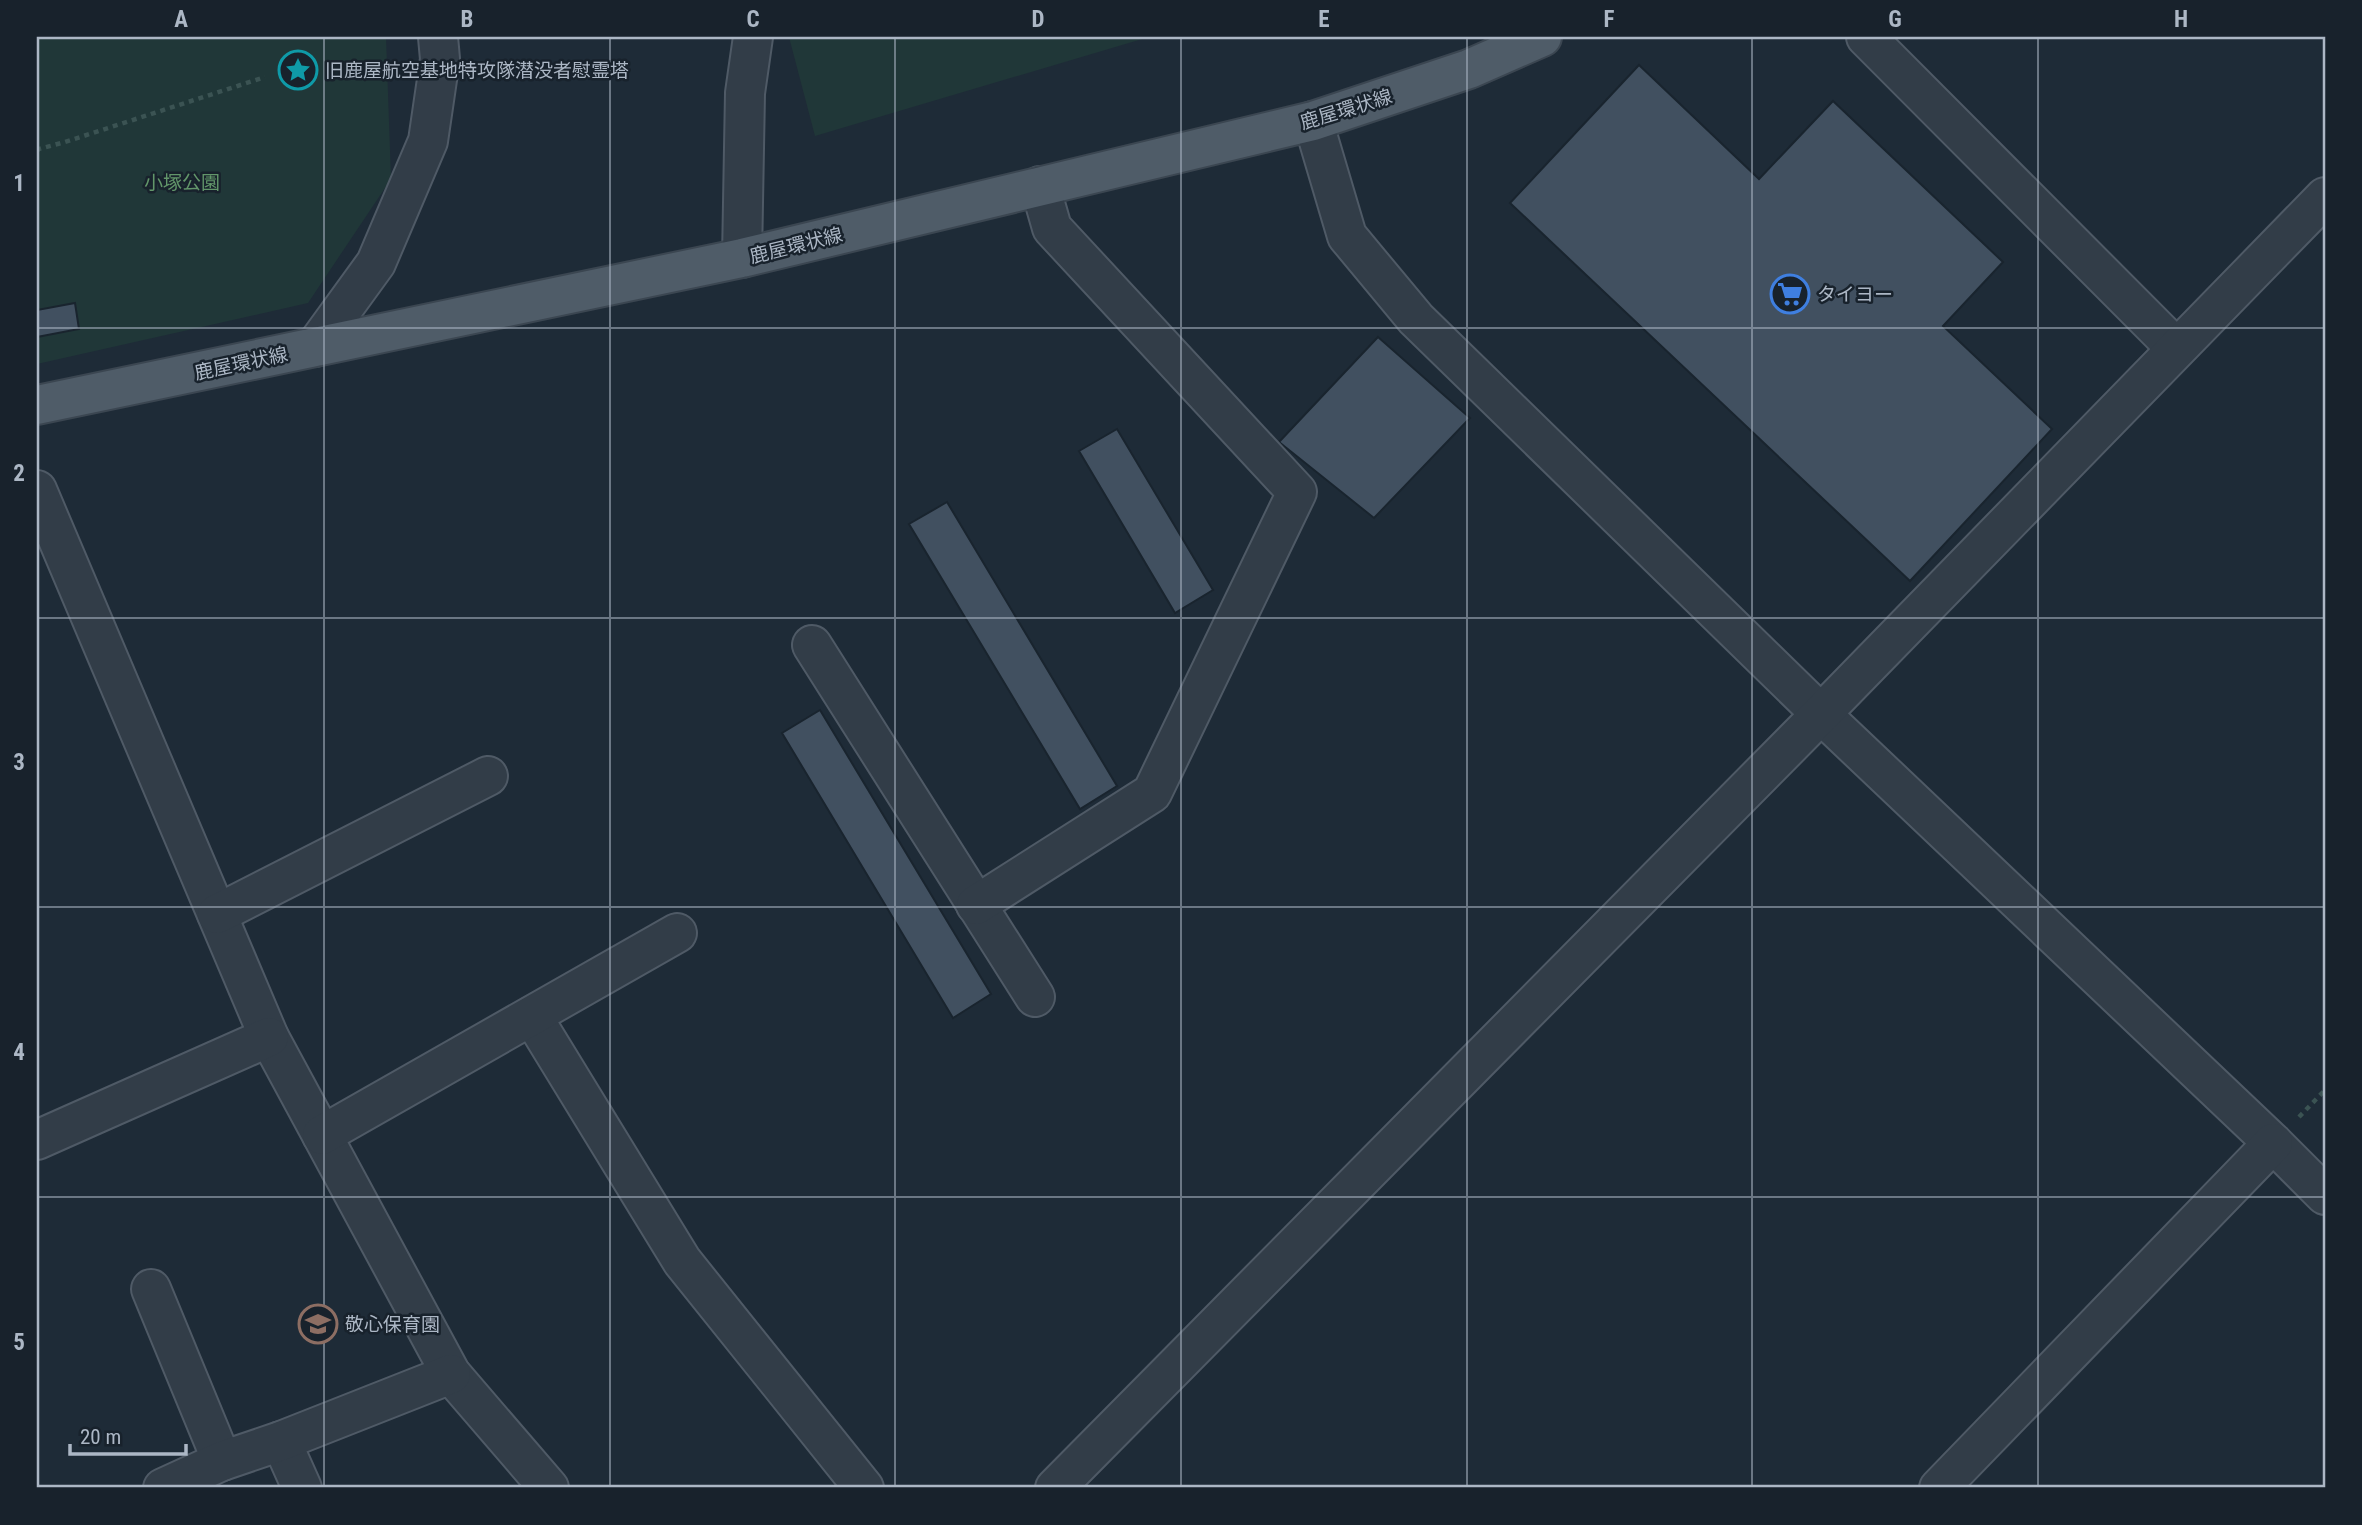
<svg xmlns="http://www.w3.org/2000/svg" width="2362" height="1525" font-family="'Roboto Condensed','Noto Sans JP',sans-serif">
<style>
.green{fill:#203738}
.building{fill:#415060;stroke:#19242e;stroke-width:2}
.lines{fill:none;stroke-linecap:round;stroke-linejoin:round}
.minor-casing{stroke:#4f5a66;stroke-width:42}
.major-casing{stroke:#3b4651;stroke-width:42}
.path{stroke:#3b5353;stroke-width:4.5;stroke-dasharray:5 5;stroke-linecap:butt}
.minor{stroke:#323d48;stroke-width:38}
.major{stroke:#4f5c68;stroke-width:38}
.grid{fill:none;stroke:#acb7c5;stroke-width:2;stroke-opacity:0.55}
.labels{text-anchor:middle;stroke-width:5;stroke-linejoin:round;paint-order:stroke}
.poi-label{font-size:19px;fill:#acb7c5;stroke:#18222c;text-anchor:start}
.street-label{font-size:19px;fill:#acb7c5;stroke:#18222c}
.park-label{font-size:19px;fill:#62966a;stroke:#18222c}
.neatline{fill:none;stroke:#acb7c5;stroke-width:2.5}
.grid-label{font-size:23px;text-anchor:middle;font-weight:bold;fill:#acb7c5}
</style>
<rect width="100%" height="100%" fill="#1e2b37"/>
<g class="green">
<polygon points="37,37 386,37 391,179 308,303 37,364"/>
<polygon points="789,37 1149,37 815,136"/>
</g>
<g class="building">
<polygon points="1639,65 1759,179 1833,101 2003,262 1943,326 2052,429 1910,581 1510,203"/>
<polygon points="75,303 79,329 37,337 37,310"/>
<polygon points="1378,337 1470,418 1374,518 1279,442"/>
<polygon points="1117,429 1213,590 1175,613 1079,451"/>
<polygon points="947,502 1117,786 1080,809 909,524"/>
<polygon points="820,710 991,994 953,1018 782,733"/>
</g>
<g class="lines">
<defs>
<g id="minor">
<polyline points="1866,37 2176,348"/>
<polyline points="1313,121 1347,236 1416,319 1821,714 2273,1143 2325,1195"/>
<polyline points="742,258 745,93 753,37"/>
<polyline points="315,347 376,263 428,141 440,59 438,37"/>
<polyline points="37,490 269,1037 451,1374 549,1488"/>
<polyline points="812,645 1035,997"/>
<polyline points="976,905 1152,793 1297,492 1052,228 1040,186"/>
<polyline points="217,914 488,776"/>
<polyline points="532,1016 682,1261 864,1488"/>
<polyline points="322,1135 677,933"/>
<polyline points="37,1140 269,1037"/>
<polyline points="151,1289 222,1461"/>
<polyline points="281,1441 302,1488"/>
<polyline points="163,1488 222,1461 281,1441 451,1374"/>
<polyline points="1055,1488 1821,714 2325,197"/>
<polyline points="1939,1488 2273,1143"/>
</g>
<polyline id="major" points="37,405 742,258 1313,121 1469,69 1542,37"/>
</defs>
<use href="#minor" class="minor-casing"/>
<use href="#major" class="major-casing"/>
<g class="path">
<polyline points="37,151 39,149 65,142 265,77"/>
<polyline points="2299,1117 2325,1090"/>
</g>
<use href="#minor" class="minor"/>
<use href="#major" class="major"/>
</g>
<path class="grid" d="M324 37V1488M610 37V1488M895 37V1488M1181 37V1488M1467 37V1488M1752 37V1488M2038 37V1488M37 328H2325M37 618H2325M37 907H2325M37 1197H2325"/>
<defs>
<symbol id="sight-ring" viewBox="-11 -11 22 22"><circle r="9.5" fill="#18222c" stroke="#0f9aa8" stroke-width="1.5"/><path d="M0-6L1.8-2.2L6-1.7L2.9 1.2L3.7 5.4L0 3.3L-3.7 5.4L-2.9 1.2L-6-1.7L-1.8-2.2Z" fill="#0f9aa8"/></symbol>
<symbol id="supermarket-ring" viewBox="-11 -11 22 22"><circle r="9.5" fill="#18222c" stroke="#3f7fe0" stroke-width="1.5"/><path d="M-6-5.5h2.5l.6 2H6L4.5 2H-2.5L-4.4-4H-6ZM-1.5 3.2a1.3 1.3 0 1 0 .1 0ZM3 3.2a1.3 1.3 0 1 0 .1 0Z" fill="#3f7fe0"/></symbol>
<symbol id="school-ring" viewBox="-11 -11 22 22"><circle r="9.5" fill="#18222c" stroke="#8d6e63" stroke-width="1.5"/><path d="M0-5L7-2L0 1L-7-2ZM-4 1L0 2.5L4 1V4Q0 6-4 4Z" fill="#8d6e63"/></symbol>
</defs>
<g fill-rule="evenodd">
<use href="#sight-ring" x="276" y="48" width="44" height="44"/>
<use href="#supermarket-ring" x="1768" y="272" width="44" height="44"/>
<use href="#school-ring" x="296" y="1302" width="44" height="44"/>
</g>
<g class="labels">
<g class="poi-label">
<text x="325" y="77">旧鹿屋航空基地特攻隊潜没者慰霊塔</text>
<text x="1817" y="301">タイヨー</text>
<text x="345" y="1331">敬心保育園</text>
</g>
<g class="street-label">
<text transform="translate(1346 109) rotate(-17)" y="7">鹿屋環状線</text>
<text transform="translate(796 245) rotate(-14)" y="7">鹿屋環状線</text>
<text transform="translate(241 363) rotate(-12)" y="7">鹿屋環状線</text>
</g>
<g class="park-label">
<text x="182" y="189">小塚公園</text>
</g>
</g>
<rect width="2362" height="1525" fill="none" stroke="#18222c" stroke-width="77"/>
<path d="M70 1444v10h116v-10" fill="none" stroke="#acb7c5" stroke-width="3.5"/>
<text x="80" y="1444" font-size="21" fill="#acb7c5" stroke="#18222c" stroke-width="5" paint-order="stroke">20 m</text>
<rect x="38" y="38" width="2286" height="1448" class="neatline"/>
<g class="grid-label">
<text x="181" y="27">A</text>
<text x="467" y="27">B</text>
<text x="753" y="27">C</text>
<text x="1038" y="27">D</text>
<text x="1324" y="27">E</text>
<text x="1609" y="27">F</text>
<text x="1895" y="27">G</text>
<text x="2181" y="27">H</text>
<text x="19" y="191">1</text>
<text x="19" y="481">2</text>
<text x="19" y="770">3</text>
<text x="19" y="1060">4</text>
<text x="19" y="1350">5</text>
</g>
</svg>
